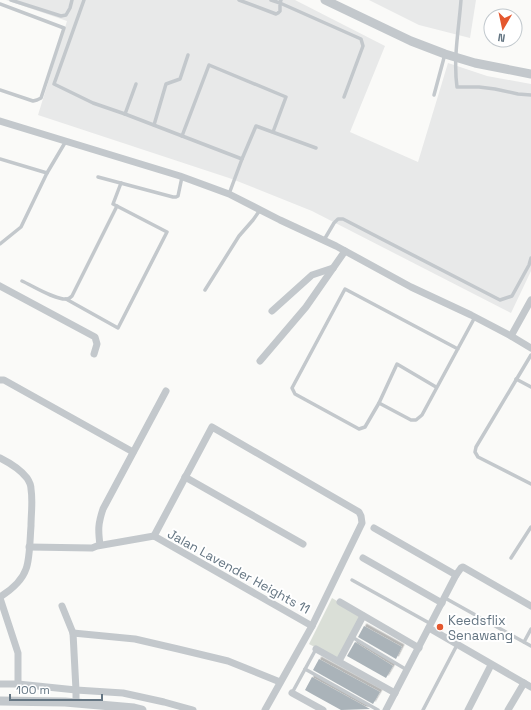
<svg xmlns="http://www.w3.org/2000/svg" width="531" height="710" font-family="'Space Grotesk',sans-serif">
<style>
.built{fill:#e8e9e9}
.green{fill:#dadfd7}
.building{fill:#aab3b9;filter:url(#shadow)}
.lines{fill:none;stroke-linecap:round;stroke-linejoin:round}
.service{stroke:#c3c8cc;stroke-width:3.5}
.minor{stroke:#c3c8cc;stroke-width:7}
.tertiary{stroke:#c3c8cc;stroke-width:9}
.poi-dot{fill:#e4572e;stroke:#fff;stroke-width:1.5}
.labels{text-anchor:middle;stroke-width:4;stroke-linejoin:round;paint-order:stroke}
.street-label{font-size:13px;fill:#657683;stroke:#fff}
.poi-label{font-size:13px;fill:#657683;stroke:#fff;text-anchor:start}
</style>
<defs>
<filter id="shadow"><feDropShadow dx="2.5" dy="-2.5" stdDeviation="0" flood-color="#0004"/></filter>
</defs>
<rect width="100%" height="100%" fill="#fafaf8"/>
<g class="built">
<polygon points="6,0 295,0 385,46 350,132 418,162 448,63 487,76 531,84 531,271 511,313 312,211 232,179 38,115 67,21"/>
<polygon points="369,0 476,0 470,38 419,25"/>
</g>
<polygon class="green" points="332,598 362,616 339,660 309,644"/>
<g class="building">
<polygon points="364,626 402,647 396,659 358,637"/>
<polygon points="355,642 393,666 386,678 347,656"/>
<polygon points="319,659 380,692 373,704 313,670"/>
<polygon points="312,677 370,709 341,710 312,694 305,690"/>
</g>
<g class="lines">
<g class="service">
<polyline points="11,0 61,16 66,15 70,8 72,0"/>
<polyline points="84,0 54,84 93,103 125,114 242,159 229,194"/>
<polyline points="239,0 276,14 278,13 280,11 280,3 271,0"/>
<polyline points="281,0 280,3 361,39 363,46 344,97"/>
<path d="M461 0C459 28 453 58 457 87H479L495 89 518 94 531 95"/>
<polyline points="0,4 64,28 41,98 37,100 33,101 0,90"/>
<polyline points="434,95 445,54"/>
<polyline points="125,114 136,84"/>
<polyline points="154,125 166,84 180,79 188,55"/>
<polyline points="182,136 209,65 286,97 273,132"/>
<polyline points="0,159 47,173 66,141"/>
<polyline points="242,159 256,126 316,148"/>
<polyline points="98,177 173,197 176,197 178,196 182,177"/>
<polyline points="324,240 334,223 338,219 343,219 500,300 512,296 529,265 531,258"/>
<polyline points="0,244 21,227 47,173"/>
<path d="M22 281C33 286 55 300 67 299 69 299 70 298 72 296L117 206"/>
<polyline points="205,290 239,236 253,220 260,210"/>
<polyline points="66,299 118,328 167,232 113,204 121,183"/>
<polyline points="458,349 345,289 292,388 295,394 359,429 365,427 379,403 411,420 416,420 422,415 475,317"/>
<polyline points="531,355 476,447 475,452 478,457 531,484"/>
<polyline points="516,379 531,387"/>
<polyline points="379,403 397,364 436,387"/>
<polyline points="511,558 531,527"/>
<polyline points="352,580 431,624"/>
<polyline points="445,598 531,646"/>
<polyline points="352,637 407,670"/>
<polyline points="524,642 531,629"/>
<polyline points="305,669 378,710"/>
<polyline points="292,693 316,649"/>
<polyline points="423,710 457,645"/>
</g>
<g class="minor">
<polyline points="0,121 180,176 229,194 280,220 336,246 411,287 471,315 511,336 531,348"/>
<polyline points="0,286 95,337 97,344 94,354"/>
<polyline points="272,311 312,275 333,268"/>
<polyline points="511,336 531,300"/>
<polyline points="260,361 306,307 345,251"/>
<polyline points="0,380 4,380 133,452"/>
<path d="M0 458C10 463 20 469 27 478 29 481 31 486 31 489 33 501 31 514 31 526 30 537 30 559 26 569 22 581 11 590 0 597"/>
<polyline points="185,477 303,544"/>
<polyline points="374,528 456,575"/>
<polyline points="154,536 212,427 359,512 361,516 362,523 312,626 265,710"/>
<polyline points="154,536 312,626"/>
<path d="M100 545C98 530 98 524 103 509L166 391"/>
<polyline points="29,547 92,548 97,546 154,536"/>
<polyline points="363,558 442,603"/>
<polyline points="0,598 18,653 18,684"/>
<polyline points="340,602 419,648"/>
<polyline points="62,606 73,633 76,690 76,703"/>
<polyline points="429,628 531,687"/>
<polyline points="73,633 135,639 178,649 228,661 280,682"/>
<polyline points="316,649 395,693"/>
<polyline points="339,661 363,616"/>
<polyline points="0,684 18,684 76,690 123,693 164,702 193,710"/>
<polyline points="292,693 323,710"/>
<polyline points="386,710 456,575 461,568 463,567 531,606"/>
<polyline points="468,710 491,665"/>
<polyline points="508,710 524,683"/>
</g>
<g class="tertiary">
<polyline points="325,0 411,41 445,54 475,63 531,74"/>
<polyline points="0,701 65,702 134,708 142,710"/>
</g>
</g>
<circle class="poi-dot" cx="440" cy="627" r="4"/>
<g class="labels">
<g class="street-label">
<text transform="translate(239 571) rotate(29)" y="5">Jalan Lavender Heights 11</text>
</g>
<g class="poi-label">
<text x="448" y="625">Keedsflix<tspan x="448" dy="15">Senawang</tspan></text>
</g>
</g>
<g transform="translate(503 28) rotate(189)"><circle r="19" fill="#ffffff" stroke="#c1c8cd"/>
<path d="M0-3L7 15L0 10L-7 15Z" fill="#e4572e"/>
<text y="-6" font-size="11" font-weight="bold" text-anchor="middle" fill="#657683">N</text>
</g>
<path d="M10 694v6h92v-6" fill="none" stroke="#657683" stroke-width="2"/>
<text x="16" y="694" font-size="12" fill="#657683" stroke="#ffffff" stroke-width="3" paint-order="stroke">100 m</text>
</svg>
